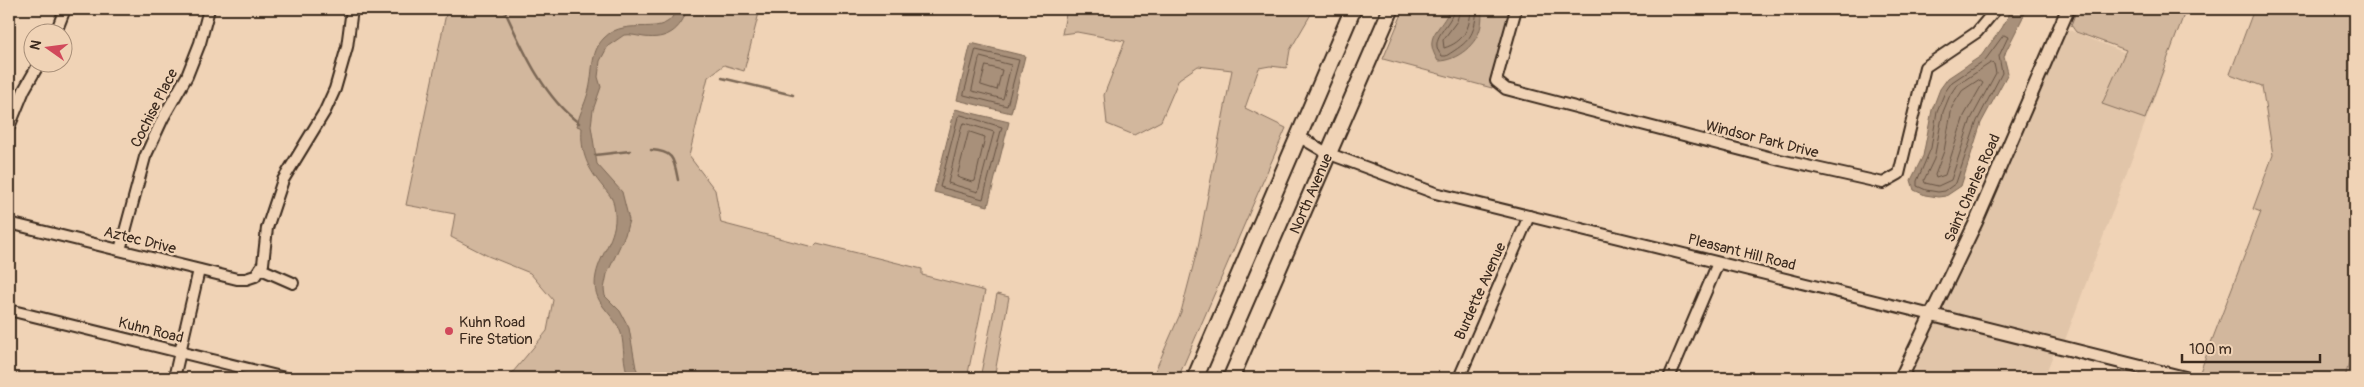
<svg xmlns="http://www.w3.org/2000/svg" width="2364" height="387" font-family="Pangolin,sans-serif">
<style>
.built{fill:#e1c5a9}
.green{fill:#d2b79d;stroke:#86705e}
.water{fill:#a8907a;stroke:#7c6755}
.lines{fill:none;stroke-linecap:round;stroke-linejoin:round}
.shore{stroke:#675343;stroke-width:1}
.stream{stroke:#7c6755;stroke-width:2.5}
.minor-casing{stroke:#3b2a1e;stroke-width:14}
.tertiary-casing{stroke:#3b2a1e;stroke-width:16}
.primary-casing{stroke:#3b2a1e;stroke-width:19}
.minor{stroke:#f0d3b6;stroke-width:10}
.tertiary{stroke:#f0d3b6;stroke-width:12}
.primary{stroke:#f0d3b6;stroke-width:15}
.poi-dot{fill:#d1495b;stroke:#f0d3b6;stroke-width:2}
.labels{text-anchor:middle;stroke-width:5;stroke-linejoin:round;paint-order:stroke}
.street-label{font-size:15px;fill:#3b2a1e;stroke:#f0d3b6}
.poi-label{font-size:15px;fill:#3b2a1e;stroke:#f0d3b6;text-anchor:start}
</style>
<rect width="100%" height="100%" fill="#f0d3b6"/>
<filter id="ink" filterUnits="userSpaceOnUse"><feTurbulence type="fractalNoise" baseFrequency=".02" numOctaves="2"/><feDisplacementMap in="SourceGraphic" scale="10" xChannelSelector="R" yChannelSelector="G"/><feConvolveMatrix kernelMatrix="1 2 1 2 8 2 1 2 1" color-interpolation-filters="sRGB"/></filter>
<g filter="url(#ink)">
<g class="built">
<polygon points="2064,28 2165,69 2064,343 1937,313"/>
<polygon points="1935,320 2055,350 2044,378 1906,378"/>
</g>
<g class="green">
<polygon points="447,9 760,9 744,71 724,65 708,77 689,156 715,190 721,223 813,247 817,243 922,269 922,275 985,291 967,378 508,378 547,331 553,300 530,273 488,256 451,237 455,214 406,205"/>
<polygon points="1067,9 1314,9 1290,50 1287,68 1270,66 1259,68 1245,108 1286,128 1178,378 1152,378 1181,312 1198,247 1232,70 1198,66 1179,79 1161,121 1134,135 1107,124 1104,95 1125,41 1077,32 1062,34"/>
<polygon points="1404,9 1512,9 1492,88 1383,59"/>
<polygon points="2077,9 2186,9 2145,119 2102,104 2126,50 2076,32 2071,25"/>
<polygon points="2254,9 2355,9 2355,338 2345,378 2198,377 2261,212 2253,209 2273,155 2262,86 2230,74"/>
<polygon points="997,294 1009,297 994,378 980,378"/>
</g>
<g class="water">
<path d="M676 9H687C681 30 667 40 644 37 637 36 631 34 624 35L608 46 600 61 598 77 601 87 593 110 591 126 597 164 622 192 629 220 625 235 607 274 604 289 605 296 620 311 629 328 636 368 641 378H629C622 362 625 348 621 333 614 312 590 304 596 275 601 250 620 236 614 206 613 198 608 193 603 187 588 169 580 152 582 128L577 126C579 114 585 104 588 93 594 74 589 53 604 38 627 14 667 41 676 9Z"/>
<path d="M1450 9H1482C1482 14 1482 20 1481 25 1478 44 1457 61 1438 61 1422 35 1441 31 1450 9Z"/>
<polygon points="2012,9 2027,9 2006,51 2004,57 2008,73 1981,123 1961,186 1946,196 1938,197 1925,195 1914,190 1911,180 1923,156 1932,110 1940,89 1948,78 1981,56 2002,28"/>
<polygon points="971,43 1025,56 1011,113 957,100"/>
<polygon points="955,109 1009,122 988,206 934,192"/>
</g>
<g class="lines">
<g class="shore">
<path d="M1454 9C1452 26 1426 39 1442 56H1446C1470 41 1474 37 1477 9"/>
<path d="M1460 9 1457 21 1443 40 1444 48C1464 42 1470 28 1471 9"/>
<polygon points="2004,35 2008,37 1999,56 2002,73 1977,121 1956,183 1945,191 1938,192 1926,190 1917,186 1917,181 1931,148 1937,111 1945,92 1952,82 1985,60"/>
<polygon points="976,50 1019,60 1007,106 964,95"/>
<polygon points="980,57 1011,65 1003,99 972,91"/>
<polygon points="1991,63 1994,64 1996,73 1971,119 1951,180 1938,186 1925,183 1924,180 1934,159 1943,112 1950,95 1956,86"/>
<polygon points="986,66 1002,70 997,90 981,85"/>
<polygon points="1979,80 1983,83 1964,116 1945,175 1936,178 1935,175 1944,151 1952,107 1962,91"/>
<polygon points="961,115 1002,127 983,199 940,187 958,117"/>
<polygon points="965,123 994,132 978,192 948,183 962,125"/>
<polygon points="970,132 985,137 975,181 972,182 957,177 968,134"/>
</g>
<g class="stream">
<path d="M504 9C522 48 543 97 579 123"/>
<polyline points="722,78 793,95"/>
<path d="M651 150C674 151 674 160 678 180"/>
<polyline points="595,155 630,151"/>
</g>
<defs>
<g id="minor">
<polyline points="1516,9 1496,81 1506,89 1780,160 1883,183 1899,174 1925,67 1977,32 1996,9"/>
<polyline points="56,32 65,9"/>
<polyline points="9,127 24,90 40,62"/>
<polyline points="1298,136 1327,153 1435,193 1932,315"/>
<polyline points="9,223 237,279 246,279 255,276 263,264 267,228 283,180 325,111 335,89 347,47 352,9"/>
<polyline points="120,250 145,157 163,118 187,76 200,43 209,9"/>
<polyline points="261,269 293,283"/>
<polyline points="9,310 285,378"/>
<polyline points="174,378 199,270"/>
<polyline points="1459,378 1529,216"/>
<polyline points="1669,378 1718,263"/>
</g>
<g id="tertiary">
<polyline points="1932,315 2185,378"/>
<polyline points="1901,378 1976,222 2068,9"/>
</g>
<g id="primary">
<polyline points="1195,378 1353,9"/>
<path id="s1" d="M1231 378 1391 9"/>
</g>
</defs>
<use href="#minor" class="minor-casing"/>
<use href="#tertiary" class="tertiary-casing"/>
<use href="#primary" class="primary-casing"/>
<use href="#minor" class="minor"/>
<use href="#tertiary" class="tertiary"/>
<use href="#primary" class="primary"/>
</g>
</g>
<circle class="poi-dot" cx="449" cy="331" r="5"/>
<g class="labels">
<g class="street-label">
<text transform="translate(154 108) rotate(-63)" y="5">Cochise Place</text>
<text transform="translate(1762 139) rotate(14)" y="5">Windsor Park Drive</text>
<text transform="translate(1972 188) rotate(-66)" y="5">Saint Charles Road</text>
<text dy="5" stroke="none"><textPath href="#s1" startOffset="201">North Avenue</textPath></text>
<text transform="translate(140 240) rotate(14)" y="5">Aztec Drive</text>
<text transform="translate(1742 252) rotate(14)" y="5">Pleasant Hill Road</text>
<text transform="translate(1480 291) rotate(-66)" y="5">Burdette Avenue</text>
<text transform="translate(151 330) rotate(14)" y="5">Kuhn Road</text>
</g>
<g class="poi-label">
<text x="459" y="327">Kuhn Road<tspan x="459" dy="17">Fire Station</tspan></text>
</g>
</g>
<rect width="2364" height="387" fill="none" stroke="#f0d3b6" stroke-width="30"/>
<rect x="15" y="15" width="2334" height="357" fill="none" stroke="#3b2a1e" stroke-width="2" filter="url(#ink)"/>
<g transform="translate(48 48) rotate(284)"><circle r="24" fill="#f0d3b6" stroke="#a88f79"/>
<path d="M0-4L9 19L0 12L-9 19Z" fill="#d1495b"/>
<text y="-8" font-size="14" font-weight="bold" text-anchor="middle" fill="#3b2a1e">N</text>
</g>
<path d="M2182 354v8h138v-8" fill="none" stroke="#3b2a1e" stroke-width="2.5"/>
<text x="2189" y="354" font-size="15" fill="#3b2a1e" stroke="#f0d3b6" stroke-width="4" paint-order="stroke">100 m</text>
</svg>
